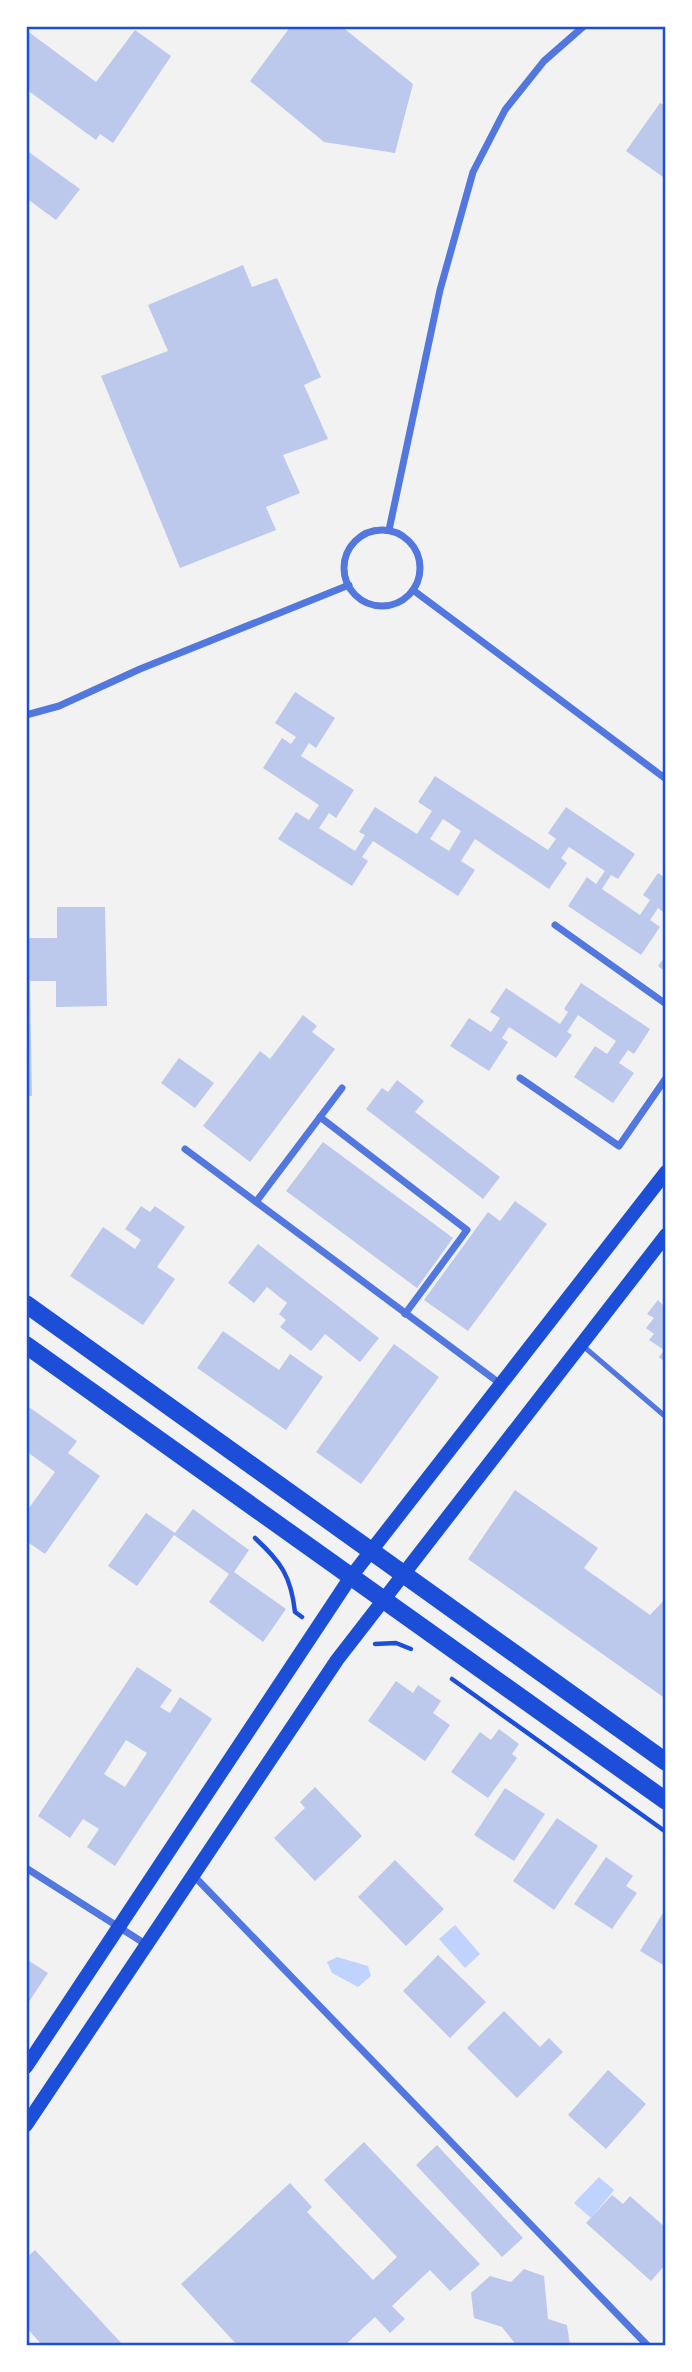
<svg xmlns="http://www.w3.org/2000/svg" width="692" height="2372" font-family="'Source Serif 4',serif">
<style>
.water{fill:#bfd3fe}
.building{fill:#bdc9ec;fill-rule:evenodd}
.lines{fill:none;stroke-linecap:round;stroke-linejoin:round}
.path{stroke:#1d4ed8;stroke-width:4.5}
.service{stroke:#5277de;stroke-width:5}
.minor{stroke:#5277de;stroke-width:7}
.secondary{stroke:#1d4ed8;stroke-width:14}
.primary{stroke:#1d4ed8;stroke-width:18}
.neatline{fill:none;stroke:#1d4ed8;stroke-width:2.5}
</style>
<rect width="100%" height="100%" fill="#f2f2f2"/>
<g class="water">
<polygon points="455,1925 480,1954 465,1968 439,1939"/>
<polygon points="337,1957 368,1966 371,1976 358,1987 332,1973 327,1962"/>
<polygon points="599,2177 614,2190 591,2218 574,2203"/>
</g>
<g class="building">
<polygon points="291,26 341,26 413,84 395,153 324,142 250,81"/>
<polygon points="26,30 96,82 135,30 171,56 113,143 100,134 96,140 26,89"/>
<polygon points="660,103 666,106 666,179 626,151"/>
<polygon points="26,150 80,189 56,220 26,198"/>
<polygon points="243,265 252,287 277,278 321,377 304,385 328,439 283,455 300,493 266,507 276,530 180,568 101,376 168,351 148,305"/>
<path d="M295 692 335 718 316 748 309 743 301 756 354 790 336 818 329 813 319 828 355 851 365 835 359 832 375 807 417 834 432 811 418 802 435 776 548 850 556 839 548 833 566 807 635 854 618 879 611 875 602 889 640 915 650 900 643 895 658 873 666 878V914L658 908 650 920 660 927 641 955 568 906 587 877 596 884 605 871 569 847 561 858 567 863 549 889 475 839 461 861 475 870 458 896 373 841 362 857 368 861 352 886 278 839 296 812 309 820 319 805 263 768 282 738 291 744 296 737 275 723ZM443 819 461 831 449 851 430 839Z"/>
<polygon points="57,907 105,907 107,1006 56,1007 56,981 30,981 32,1096 26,1096 26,938 57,938"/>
<polygon points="666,955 666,972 658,966"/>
<polygon points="581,983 650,1029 634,1054 628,1050 619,1063 634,1073 613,1103 574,1077 595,1046 607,1054 616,1041 578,1015 567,1032 572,1035 556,1058 509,1027 502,1038 508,1042 489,1071 450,1046 469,1018 491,1032 500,1018 490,1012 506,988 560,1024 568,1012 564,1009"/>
<polygon points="303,1015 317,1026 312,1032 335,1049 250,1162 203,1126 260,1051 270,1059"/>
<polygon points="179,1058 214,1083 195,1108 161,1083"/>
<polygon points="397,1080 424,1101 415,1112 500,1177 483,1199 366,1109 382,1088 388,1092"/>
<polygon points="323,1142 453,1238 417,1288 286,1191"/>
<polygon points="515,1201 547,1224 468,1331 424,1300 488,1212 500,1221"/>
<polygon points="141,1206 150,1212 155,1206 185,1227 157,1267 175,1279 143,1325 70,1276 103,1227 135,1249 141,1240 125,1229"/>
<polygon points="258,1244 379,1338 360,1362 325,1334 311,1351 280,1327 286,1320 279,1314 287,1303 267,1287 254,1303 228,1283"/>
<polygon points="658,1300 663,1305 666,1301 666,1363 659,1357 664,1350 649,1340 654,1334 646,1328 654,1318 647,1314"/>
<polygon points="223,1331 279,1370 290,1354 323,1377 286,1430 197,1368"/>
<polygon points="394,1344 439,1377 361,1484 316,1452"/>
<polygon points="26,1405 77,1441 68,1453 100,1476 45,1554 26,1541 26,1512 55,1472 26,1451"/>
<polygon points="515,1490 598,1548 584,1568 650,1615 666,1598 666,1699 468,1559"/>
<polygon points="193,1509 249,1550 234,1572 286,1609 263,1642 209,1602 229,1574 174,1535 137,1586 108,1566 146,1513 175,1533"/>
<path d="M137 1667 172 1690 160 1707 170 1713 180 1697 212 1719 115 1866 87 1847 99 1829 83 1819 70 1838 38 1816ZM126 1740 147 1753 125 1787 104 1774Z"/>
<polygon points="396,1681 413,1693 418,1685 441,1701 433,1713 450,1725 425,1761 368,1721"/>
<polygon points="499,1729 519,1744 512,1754 517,1758 488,1798 451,1772 480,1732 491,1740"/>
<polygon points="315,1787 362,1836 315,1881 274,1838 305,1808 300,1802"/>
<polygon points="505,1788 545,1814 514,1861 474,1835"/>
<polygon points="557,1818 598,1846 554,1910 513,1881"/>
<polygon points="606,1857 633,1876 626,1886 637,1893 612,1929 574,1904"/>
<polygon points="395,1860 444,1909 406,1946 358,1897"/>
<polygon points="666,1908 666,1964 665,1966 640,1951"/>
<polygon points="438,1955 486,2002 450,2038 403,1991"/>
<polygon points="26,1959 48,1973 26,2006"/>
<polygon points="504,2011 540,2047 549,2038 563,2052 517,2098 467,2048"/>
<polygon points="608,2070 646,2104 606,2149 568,2115"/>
<polygon points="364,2142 480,2264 450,2291 430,2270 392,2306 405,2319 390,2333 375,2317 344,2346 238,2346 181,2284 290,2183 312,2207 307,2212 373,2280 397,2257 324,2180"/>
<polygon points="437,2145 523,2238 502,2257 416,2165"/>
<polygon points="612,2195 623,2204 630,2196 666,2228 666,2264 651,2281 586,2223"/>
<polygon points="35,2250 124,2346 43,2346 26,2327 26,2258"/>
<polygon points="524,2269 544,2276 548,2319 567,2325 570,2346 517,2346 502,2327 474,2318 471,2293 490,2276 511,2282"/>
</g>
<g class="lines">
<g class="path">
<path d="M255 1538C281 1562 291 1576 295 1612L302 1617"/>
<polyline points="375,1644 396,1643 411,1649"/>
<polyline points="452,1679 666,1832"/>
</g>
<polyline class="service" points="583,1346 666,1417"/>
<g class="minor">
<polyline points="389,530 440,290 473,172 505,110 544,61 584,26"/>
<circle cx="382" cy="568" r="38"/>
<polyline points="413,590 666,779"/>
<polyline points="26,715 59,706 140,669 349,585"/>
<polyline points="555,925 666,1004"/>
<polyline points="520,1078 619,1146 666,1078"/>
<polyline points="320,1117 467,1230 405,1314"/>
<polyline points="185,1149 502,1385"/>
<polyline points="256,1202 342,1088"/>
<polyline points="26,1868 147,1945"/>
<polyline points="194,1876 648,2346"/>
</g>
<g class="secondary">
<polyline points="26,2067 350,1578 666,1172"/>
<polyline points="26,2125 337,1660 666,1235"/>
</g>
<g class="primary">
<polyline points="26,1304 666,1762"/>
<polyline points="26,1345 666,1801"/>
</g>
</g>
<rect width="692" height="2372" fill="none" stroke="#ffffff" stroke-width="56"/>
<rect x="28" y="28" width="636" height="2316" class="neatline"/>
</svg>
